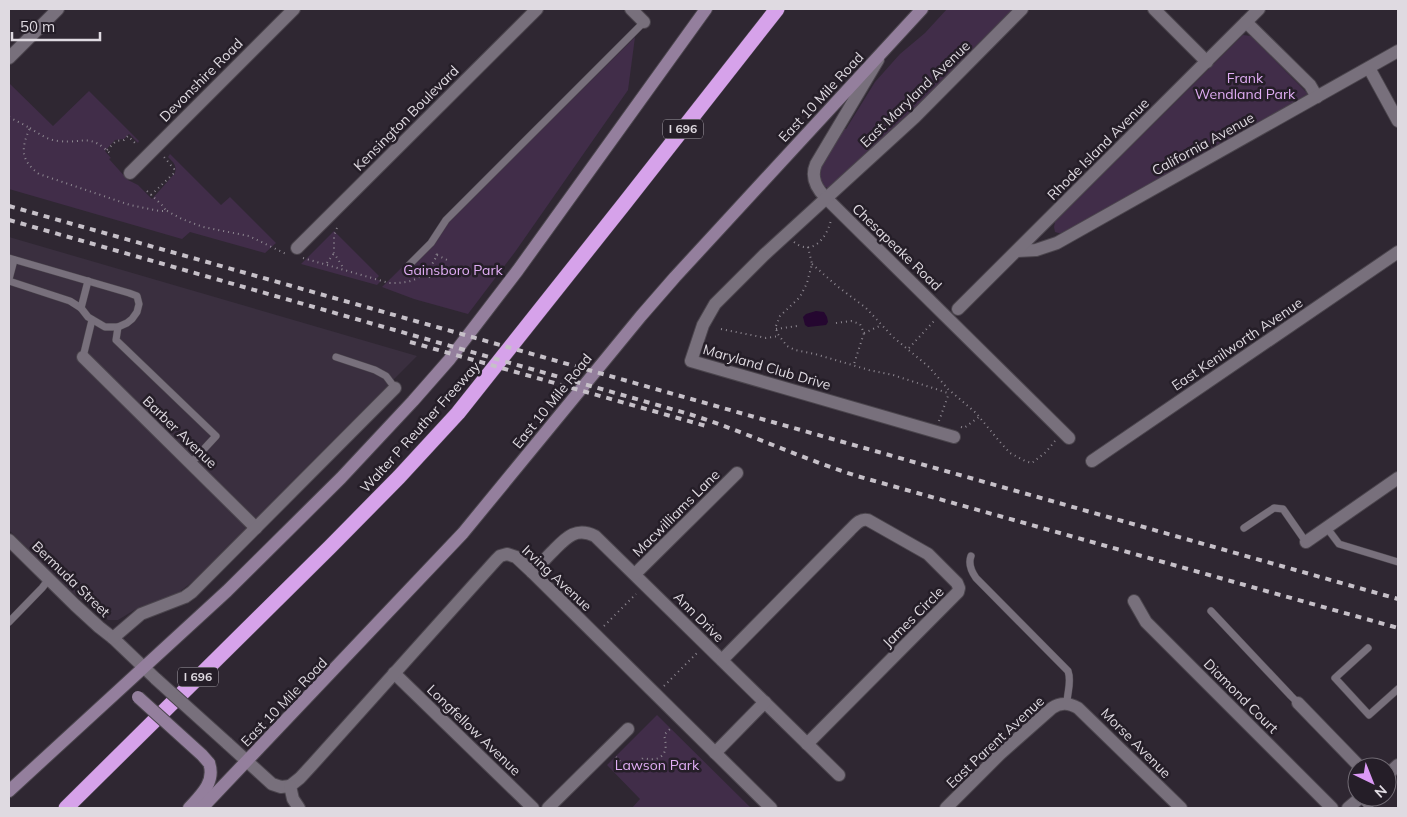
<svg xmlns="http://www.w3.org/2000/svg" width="1407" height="817" font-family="Mulish,sans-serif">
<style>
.built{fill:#3a2f3f}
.green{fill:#412d49}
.water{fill:#250730}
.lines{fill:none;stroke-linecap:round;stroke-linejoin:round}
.lane-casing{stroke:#4b454d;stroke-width:8}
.street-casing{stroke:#4b454d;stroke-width:14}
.secondary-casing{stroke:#4b454d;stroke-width:14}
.highway-casing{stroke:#4b454d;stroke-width:16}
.path{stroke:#8e8891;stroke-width:2;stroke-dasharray:1 4;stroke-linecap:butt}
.lane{stroke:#78707c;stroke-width:7}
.street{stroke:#78707c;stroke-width:12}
.secondary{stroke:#947f9d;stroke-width:12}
.highway{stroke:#d6a2ea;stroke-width:15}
.rail{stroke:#c6c0c8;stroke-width:4;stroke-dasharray:6 6;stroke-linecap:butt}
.street-bridge-casing{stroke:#4b454d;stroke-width:14;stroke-linecap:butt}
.secondary-bridge-casing{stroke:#4b454d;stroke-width:14;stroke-linecap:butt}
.street-bridge{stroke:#78707c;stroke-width:12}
.secondary-bridge{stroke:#947f9d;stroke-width:12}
.labels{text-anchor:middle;stroke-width:5;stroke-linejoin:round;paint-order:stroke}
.shield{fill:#251e28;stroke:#a7a2aa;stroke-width:1}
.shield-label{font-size:12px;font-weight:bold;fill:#dfdae1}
.park-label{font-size:14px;fill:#e0adf4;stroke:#251e28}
.street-label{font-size:14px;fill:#dfdae1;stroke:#251e28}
</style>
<rect width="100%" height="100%" fill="#2f2732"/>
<polygon class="built" points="9,237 417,356 192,582 178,593 136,609 118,620 108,620 66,588 9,530"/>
<g class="green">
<path d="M947 9H1014L919 105 828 188 825 187C822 183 819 178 820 172 821 161 837 139 844 129H846L875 82 900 54 925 33Z"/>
<polygon points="1243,35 1251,36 1308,94 1062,234 1055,232 1054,227 1055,222"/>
<polygon points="635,37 628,90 515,252 468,314 414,299 382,287"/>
<path d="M9 83 53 126 89 91 139 141 138 143 129 134 124 139 115 140 105 151 111 158 109 159 128 180 138 185 152 199 175 173C177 165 173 162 168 157L170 154 221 205 230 197 276 243 265 253 190 232 182 239 9 189Z"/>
<polygon points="334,231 379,276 376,279 381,281 377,285 301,264"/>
<polygon points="657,715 751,808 632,808 640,799 607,765"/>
</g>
<polygon class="water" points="816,311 824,312 827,317 828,322 826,325 808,327 805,325 803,317 806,314"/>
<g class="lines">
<defs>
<g id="lane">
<polyline points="9,258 129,293 137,296 139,304 137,312 132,319 127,323 118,327 105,327 88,317 81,308 70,301 9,281"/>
<polyline points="409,265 431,243 446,220 644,22"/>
<polyline points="9,279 14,260"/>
<polyline points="81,308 88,281"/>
<polyline points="118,327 116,340 216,436 191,463"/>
<polyline points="83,357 92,320"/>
<polyline points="336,357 375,370 386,376 395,388"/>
<polyline points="1244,528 1274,508 1283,509 1306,542"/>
<polyline points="1327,528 1339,544 1398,562"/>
<path d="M971 556C968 564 971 571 976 578L1068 671C1072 682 1067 692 1067 704"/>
<polyline points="1211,611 1291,696 1298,703"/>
<polyline points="9,622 42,588 49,579"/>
<polyline points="1368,648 1335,678 1369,715 1398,689"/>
<polyline points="1360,798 1370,808"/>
</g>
<g id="street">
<polyline points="631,9 644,22"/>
<polyline points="1154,9 1207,62"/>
<polyline points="1246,22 1310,85 1317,97"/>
<polyline points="9,58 58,9"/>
<path d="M878 60 816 164C810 178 817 189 826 198L1069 438"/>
<polyline points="1369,68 1398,121"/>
<polyline points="130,173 294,9"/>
<polyline points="297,248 537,9"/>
<polyline points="1017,251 1036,250 1057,243 1398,51"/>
<polyline points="958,309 1259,9"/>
<polyline points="83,357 256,528"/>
<polyline points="954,437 691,361 703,325 715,304 764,255 915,117 1022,9"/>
<polyline points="1092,461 1398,252"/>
<polyline points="9,540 75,605 99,627 113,638 156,679"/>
<polyline points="1306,542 1398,478"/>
<path d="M532 572C539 566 545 559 552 552 565 539 575 526 595 536L839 775"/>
<polyline points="635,574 737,473"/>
<polyline points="1134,601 1146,622 1332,808"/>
<polyline points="113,638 141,614 185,597 192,592 395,388"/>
<path d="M722 660 850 530C855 525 860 518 868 520L928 554 957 583 959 588 958 592 807 744"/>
<polyline points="394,673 533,808"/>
<polyline points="1298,703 1360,767"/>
<polyline points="227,743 272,784 281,787 290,786"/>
<polyline points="715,753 765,702"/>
<polyline points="1387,775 1398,765"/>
<polyline points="290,786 300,778 312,765 496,560 500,556 507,554 516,557 532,572 771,808"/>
<polyline points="290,786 293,799 299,808"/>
<polyline points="548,808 628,729"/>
<path d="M946 808 1000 754 1052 708C1061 702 1069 703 1078 708L1181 808"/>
<polyline points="1348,808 1361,797"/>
</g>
<g id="secondary">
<polyline points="9,791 227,591 341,478 413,401 449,360 518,270 706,9"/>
<path d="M189 808C200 796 216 782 209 763"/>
<polyline points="202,808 463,533 641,316 675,277 922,9"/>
</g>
<polyline id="highway" points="66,808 330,547 399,477 458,413 624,204 777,9"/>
</defs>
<use href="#lane" class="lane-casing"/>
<use href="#street" class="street-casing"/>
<use href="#secondary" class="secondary-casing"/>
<use href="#highway" class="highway-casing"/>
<g class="path">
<path d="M9 117 30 128C21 148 20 160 39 174L130 205 159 211H167L182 219 203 227 249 236 286 254"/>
<path d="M30 128C39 134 48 140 58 141 86 144 88 132 112 155"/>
<polyline points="107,150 116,141 124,140 128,136 137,145"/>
<polyline points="147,191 163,206 166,211"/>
<polyline points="151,195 173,174 174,169 164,157"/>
<polyline points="337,228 334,235 334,253 344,269"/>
<path d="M794 242C813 257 827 237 831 220"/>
<polyline points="808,247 812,264 807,283 800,297 780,316 776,326 777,333 787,346 795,350 815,354 869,370 893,375 948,393"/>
<polyline points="437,255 449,261"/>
<path d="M303 258 389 283C413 284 427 277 437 255L435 251"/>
<polyline points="327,263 334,253"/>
<polyline points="812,264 837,286 866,308 893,337 929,367 948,389 976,413 1000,442 1010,453 1025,461 1032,463 1046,452 1055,441"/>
<polyline points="426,273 432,280"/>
<polyline points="836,323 851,321 860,324 864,333 854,364"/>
<polyline points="721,329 766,338 779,336"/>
<polyline points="776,329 797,326"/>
<polyline points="864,333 882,325"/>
<polyline points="909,348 935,320"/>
<polyline points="939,421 949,393"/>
<polyline points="961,427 964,428 979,417"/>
<polyline points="604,626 636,594"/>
<polyline points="664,686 698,652"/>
<path d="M616 757 627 769 632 768 643 758C663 763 669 752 664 735L672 727"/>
</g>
<use href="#lane" class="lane"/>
<use href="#street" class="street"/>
<use href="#secondary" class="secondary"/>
<use href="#highway" class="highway"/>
<g class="rail">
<polyline points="9,206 1398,599"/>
<path d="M9 220 689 414C746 432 800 458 857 476L1398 628"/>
<polyline points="410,342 706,426"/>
</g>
<defs>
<polyline id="street-bridge" points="156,679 227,743"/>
<polyline id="secondary-bridge" points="138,697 202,755 209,763"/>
</defs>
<use href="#street-bridge" class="street-bridge-casing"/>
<use href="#secondary-bridge" class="secondary-bridge-casing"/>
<use href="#street-bridge" class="street-bridge"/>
<use href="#secondary-bridge" class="secondary-bridge"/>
</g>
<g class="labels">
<g class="shield">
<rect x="663" y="119.5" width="40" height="19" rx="4"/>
<rect x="178" y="667.5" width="40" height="19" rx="4"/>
</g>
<g class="shield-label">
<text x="683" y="133">I 696</text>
<text x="198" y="681">I 696</text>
</g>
<g class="park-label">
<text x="1245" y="83">Frank<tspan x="1245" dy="16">Wendland Park</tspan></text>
<text x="453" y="275">Gainsboro Park</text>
<text x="657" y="770">Lawson Park</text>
</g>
<g class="street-label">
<text transform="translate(201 80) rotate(-45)" y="5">Devonshire Road</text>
<text transform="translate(915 94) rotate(-44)" y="5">East Maryland Avenue</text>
<text transform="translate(821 97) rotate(-47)" y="5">East 10 Mile Road</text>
<text transform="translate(406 118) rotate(-45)" y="5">Kensington Boulevard</text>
<text transform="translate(1203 144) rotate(-29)" y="5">California Avenue</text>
<text transform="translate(1098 149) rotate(-45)" y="5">Rhode Island Avenue</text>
<text transform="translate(897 247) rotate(44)" y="5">Chesapeake Road</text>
<text transform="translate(1237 344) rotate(-34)" y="5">East Kenilworth Avenue</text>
<text transform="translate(767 367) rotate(16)" y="5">Maryland Club Drive</text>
<text transform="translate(552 401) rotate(-51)" y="5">East 10 Mile Road</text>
<text transform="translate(420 427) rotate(-48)" y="5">Walter P Reuther Freeway</text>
<text transform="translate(180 432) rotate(44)" y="5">Barber Avenue</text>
<text transform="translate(676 513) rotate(-45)" y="5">Macwilliams Lane</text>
<text transform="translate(557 578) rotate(43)" y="5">Irving Avenue</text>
<text transform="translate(71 579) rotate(44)" y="5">Bermuda Street</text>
<text transform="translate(699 617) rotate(45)" y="5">Ann Drive</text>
<text transform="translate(913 617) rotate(-45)" y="5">James Circle</text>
<text transform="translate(1241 696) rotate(45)" y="5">Diamond Court</text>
<text transform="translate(284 702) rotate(-46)" y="5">East 10 Mile Road</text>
<text transform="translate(474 730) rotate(44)" y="5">Longfellow Avenue</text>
<text transform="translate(995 742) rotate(-43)" y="5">East Parent Avenue</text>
<text transform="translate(1136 743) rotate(45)" y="5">Morse Avenue</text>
</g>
</g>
<rect width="1407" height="817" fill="none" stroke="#dfdae1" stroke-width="20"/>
<g transform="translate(1372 782) rotate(137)"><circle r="24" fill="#251e28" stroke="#6f6972"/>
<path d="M0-4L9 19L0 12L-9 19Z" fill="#db99f5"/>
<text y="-8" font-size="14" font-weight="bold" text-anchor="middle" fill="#dfdae1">N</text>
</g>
<path d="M12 32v8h88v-8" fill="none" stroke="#dfdae1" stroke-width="2.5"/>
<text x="20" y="32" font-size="15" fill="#dfdae1" stroke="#251e28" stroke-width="4" paint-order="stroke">50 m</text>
</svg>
